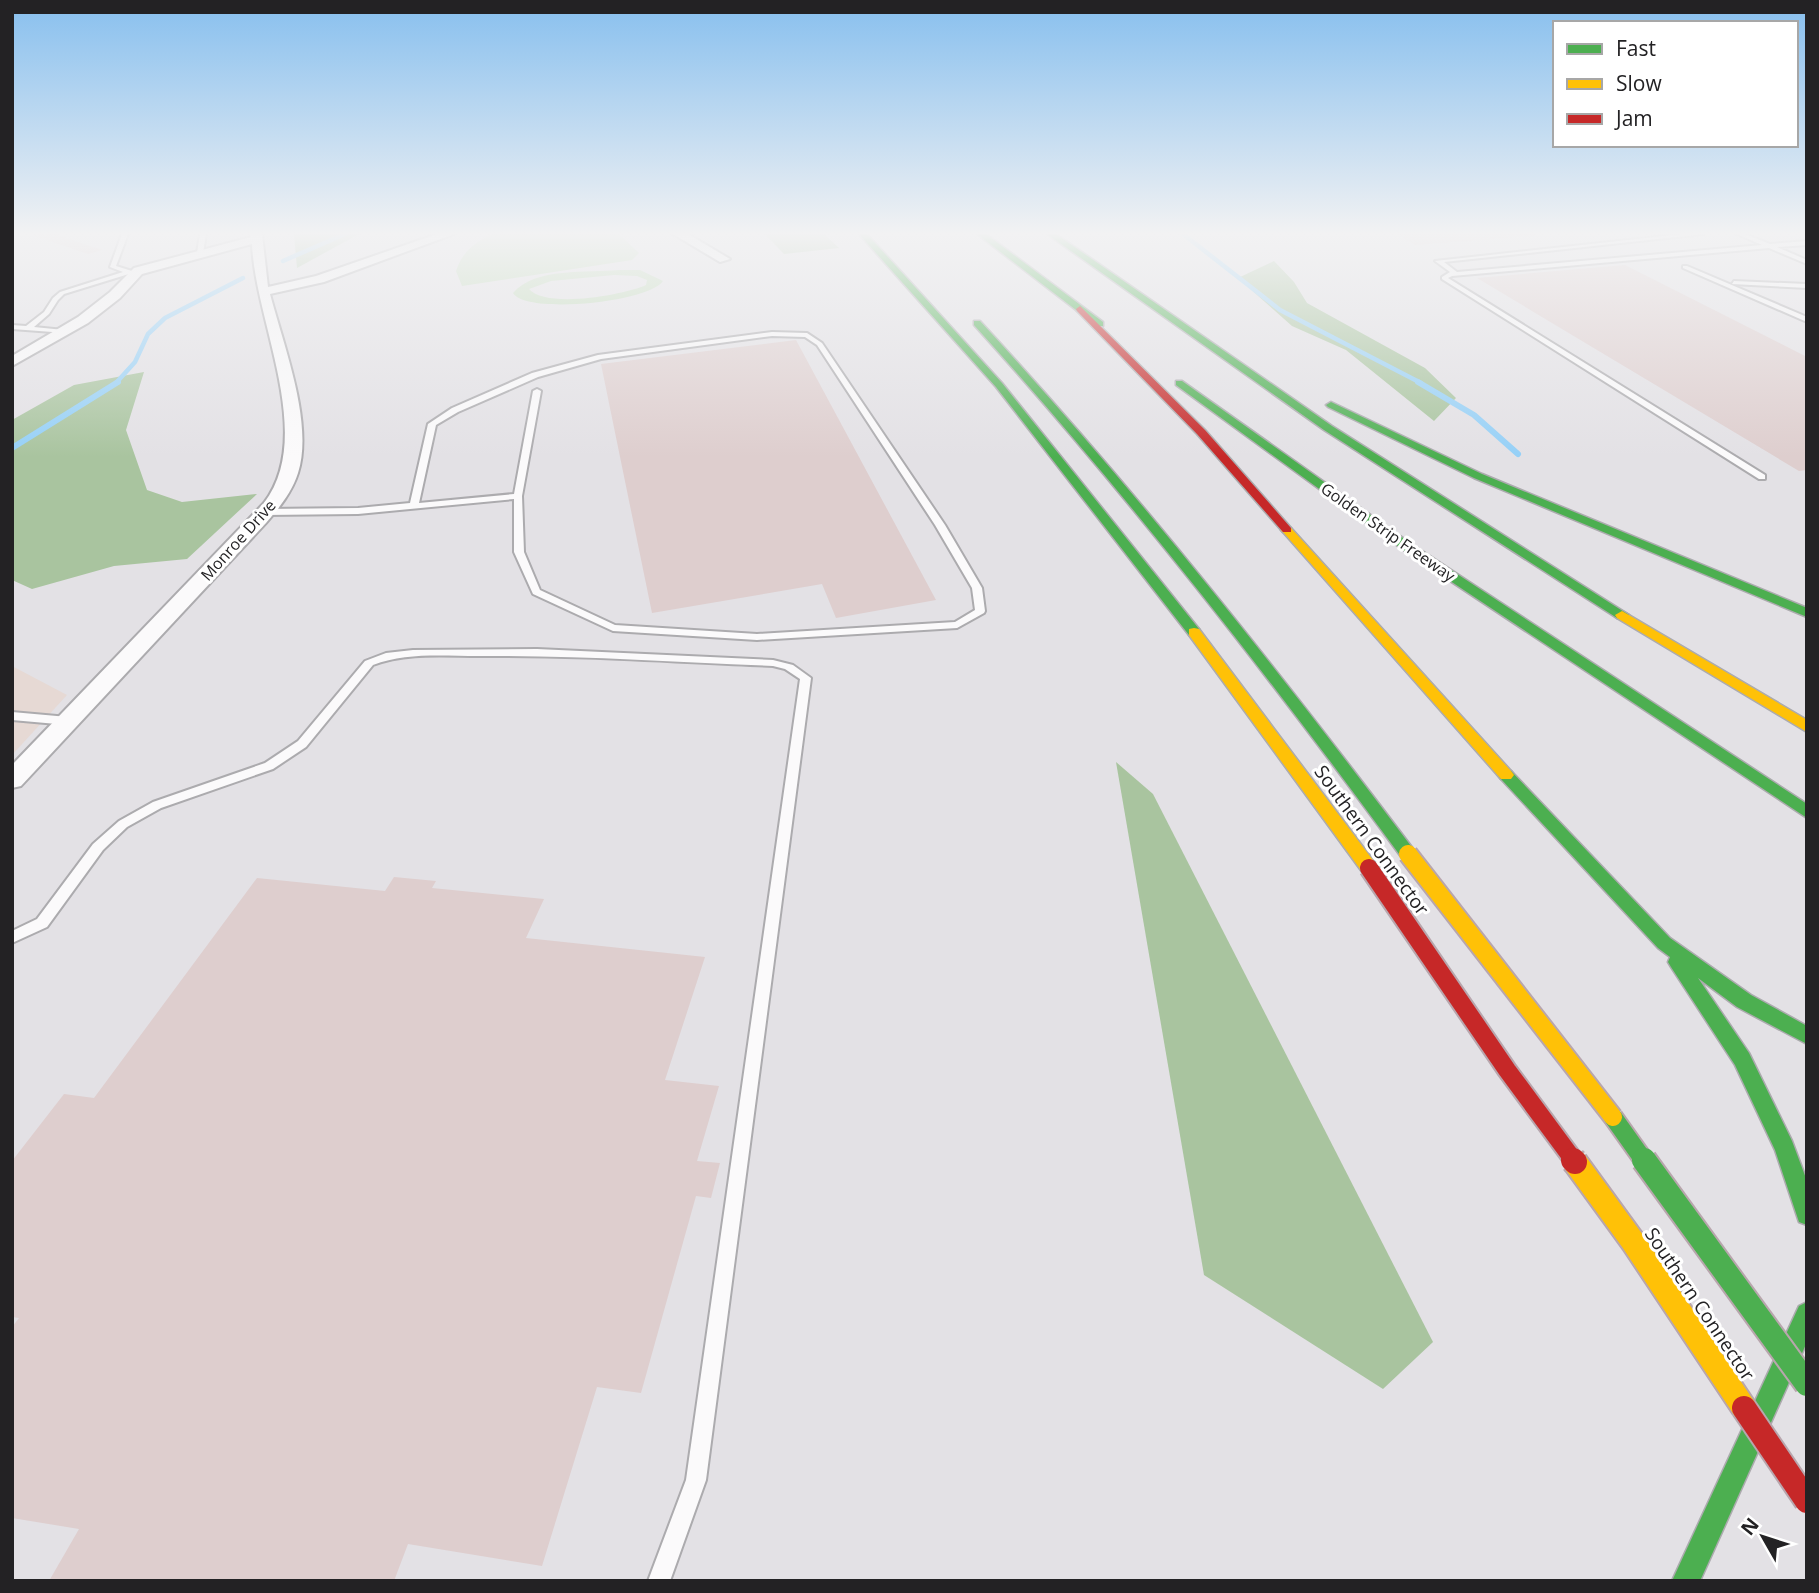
<svg xmlns="http://www.w3.org/2000/svg" width="1819" height="1593" font-family="'Open Sans',sans-serif">
<style>
.industrial{fill:#e6d9d4}
.green{fill:#bdd9b3;fill-rule:evenodd}
.forest{fill:#a9c49f}
.lines{fill:none;stroke-linecap:round;stroke-linejoin:round}
.stream-far1{stroke:#95d0f7;stroke-width:4.5}
.stream{stroke:#95d0f7;stroke-width:6}
.building{fill:#decece}
.lane-casing{stroke:#acabae;stroke-width:4}
.street-casing{stroke:#acabae;stroke-width:4}
.fast-casing{stroke:#acabae;stroke-width:3}
.slow-casing{stroke:#acabae;stroke-width:3}
.jam-casing{stroke:#acabae;stroke-width:3}
.lane{fill:#fbfafb;fill-rule:evenodd}
.street{fill:#fbfafb;fill-rule:evenodd}
.fast{fill:#4caf50;fill-rule:evenodd}
.slow{fill:#ffc107;fill-rule:evenodd}
.jam{fill:#c62828;fill-rule:evenodd}
.fast-bridge-far1-casing{stroke:#b8a6ad;stroke-width:22;stroke-linecap:butt}
.fast-bridge-casing{stroke:#b8a6ad;stroke-width:28;stroke-linecap:butt}
.slow-bridge-far1-casing{stroke:#b8a6ad;stroke-width:22;stroke-linecap:butt}
.slow-bridge-casing{stroke:#b8a6ad;stroke-width:28;stroke-linecap:butt}
.jam-bridge-far1-casing{stroke:#b8a6ad;stroke-width:22;stroke-linecap:butt}
.jam-bridge-casing{stroke:#b8a6ad;stroke-width:28;stroke-linecap:butt}
.fast-bridge-far1{stroke:#4caf50;stroke-width:18}
.fast-bridge{stroke:#4caf50;stroke-width:24}
.slow-bridge-far1{stroke:#ffc107;stroke-width:18}
.slow-bridge{stroke:#ffc107;stroke-width:24}
.jam-bridge-far1{stroke:#c62828;stroke-width:18}
.jam-bridge{stroke:#c62828;stroke-width:24}
.labels{text-anchor:middle;stroke-width:6;stroke-linejoin:round;paint-order:stroke}
.far-street-label{font-size:16px;fill:#232224;stroke:#fff}
.street-label{font-size:19px;fill:#232224;stroke:#fff}
</style>
<rect width="100%" height="100%" fill="#e3e1e5"/>
<polygon class="industrial" points="12,666 67,695 12,755"/>
<g class="green">
<path d="M492 234H619L639 253 632 260 462 286 456 271C463 251 474 243 492 234Z"/>
<path d="M619 270H640L663 281C650 302 526 315 513 293 535 267 588 273 619 270ZM614 275 637 276 647 280 646 285C624 295 546 309 529 289L551 281Z"/>
</g>
<g class="forest">
<polygon points="294,234 359,234 297,268"/>
<polygon points="765,234 824,234 839,248 784,254"/>
<polygon points="1274,261 1294,282 1307,303 1425,368 1456,398 1434,421 1346,350 1292,326 1238,278"/>
<polygon points="144,372 126,430 147,490 182,502 257,494 187,559 114,566 32,589 12,580 12,420 74,385"/>
<polygon points="1116,762 1153,794 1433,1342 1383,1389 1204,1275"/>
</g>
<g class="lines">
<g class="stream-far1">
<polyline points="1183,234 1280,310 1421,383"/>
<polyline points="283,261 345,234"/>
<polyline points="116,383 135,362 148,334 165,318 243,278"/>
</g>
<g class="stream">
<polyline points="1418,382 1474,415 1518,454"/>
<polyline points="12,448 118,382"/>
</g>
</g>
<g class="building">
<polygon points="55,234 102,250 88,254 32,235"/>
<polygon points="1397,234 1534,234 1534,236 1415,245"/>
<polygon points="1625,265 1807,357 1807,470 1799,471 1477,278"/>
<polygon points="796,340 936,600 836,618 822,584 652,613 601,364"/>
<polygon points="394,877 436,881 432,888 544,899 526,938 705,957 665,1080 719,1086 697,1161 720,1163 711,1198 696,1196 641,1393 597,1387 542,1566 408,1544 394,1581 49,1581 79,1529 12,1518 12,1327 19,1318 12,1317 12,1161 64,1094 94,1098 257,878 385,891"/>
</g>
<g class="lines">
<defs>
<g id="lane">
<polygon points="122,234 128,234 116,266 132,271 132,273 64,294 58,300 49,314 34,327 64,330 66,331 66,333 12,329 12,325 26,326 44,312 53,298 60,292 123,272 110,267"/>
<polygon points="200,234 206,234 203,253 200,255 197,253"/>
<polygon points="1683,234 1704,234 1444,262 1457,272 1762,245 1737,234 1745,234 1770,244 1807,241 1807,245 1777,247 1807,260 1807,264 1769,248 1452,276 1448,278 1765,475 1765,479 1759,479 1442,279 1442,277 1450,272 1435,261"/>
<polygon points="1683,266 1687,266 1807,317 1807,322 1683,268"/>
<polygon points="1734,281 1807,284 1807,288 1732,284"/>
<path d="M772 332 807 333 822 343 945 525 982 588 985 611 984 613 957 628 757 640 613 631 533 594 514 552V499L358 514 265 515 261 512 265 509 358 508 410 503 428 424 452 408 532 373 598 355ZM772 336 805 337 817 345 935 525 972 588 975 610 955 622 757 634 615 625 540 590 524 552 522 496 541 391 537 389 533 391 514 494 419 503 436 425 458 412 538 377 601 359Z"/>
<path d="M537 649 773 660 793 665 811 678 706 1480 670 1581H648L686 1480 800 679 785 669 773 666C675 662 577 655 479 656 444 656 406 652 373 665L306 747 273 769 161 808 127 827 103 850 47 927 12 943V931L37 919 93 844 119 821 153 802 265 763 298 741 365 661 386 653 413 650Z"/>
<polygon points="12,712 68,717 74,721 68,725 12,720"/>
</g>
<g id="street">
<path d="M250 234H262L268 287 316 276 437 234H454L324 282 270 294C283 344 314 423 298 473 292 492 279 508 266 523L21 786 12 788V765L264 503C316 435 255 322 252 244L142 274 120 298 88 323 12 366V356L78 317 110 292 134 268 251 237Z"/>
<polygon points="673,234 688,234 730,259 720,262"/>
</g>
<g id="fast">
<polygon points="859,234 867,234 1002,383 1199,629 1199,635 1189,635 996,387"/>
<polygon points="977,234 986,234 1103,322 1103,326 1097,326"/>
<polygon points="1047,234 1056,234 1332,426 1629,615 1622,619 1617,618 1324,430"/>
<path d="M974 321H980C1135 489 1276 667 1414 850L1416 854 1414 858H1402C1267 674 1127 494 974 325Z"/>
<polygon points="1176,381 1182,381 1410,543 1807,804 1807,818 1402,549 1176,385"/>
<polygon points="1331,402 1482,474 1807,608 1807,617 1474,478 1328,407 1326,405"/>
<polygon points="1506,770 1511,771 1670,938 1751,995 1807,1026 1807,1044 1737,1007 1698,978 1749,1053 1792,1141 1807,1181 1807,1225 1799,1222 1775,1150 1735,1065 1671,967 1668,962 1670,957 1658,948 1501,779 1498,775 1501,771"/>
<polygon points="1807,1302 1807,1342 1700,1581 1672,1581 1799,1306"/>
</g>
<g id="slow">
<polygon points="1287,526 1291,528 1511,771 1514,775 1511,779 1501,779 1283,532 1281,530"/>
<polygon points="1622,611 1807,720 1807,732 1617,618 1615,615"/>
<polygon points="1194,628 1199,629 1375,863 1377,868 1375,873 1363,873 1189,635 1189,629"/>
</g>
<polygon id="jam" points="1080,306 1205,430 1291,528 1291,532 1283,532 1197,434 1077,311 1076,309"/>
</defs>
<use href="#lane" class="lane-casing"/>
<use href="#street" class="street-casing"/>
<use href="#fast" class="fast-casing"/>
<use href="#slow" class="slow-casing"/>
<use href="#jam" class="jam-casing"/>
<use href="#lane" class="lane"/>
<use href="#street" class="street"/>
<use href="#fast" class="fast"/>
<use href="#slow" class="slow"/>
<use href="#jam" class="jam"/>
<defs>
<polyline id="fast-bridge-far1" points="1613,1117 1645,1162"/>
<polyline id="fast-bridge" points="1644,1160 1807,1384"/>
<polyline id="slow-bridge-far1" points="1408,854 1613,1117"/>
<polyline id="slow-bridge" points="1575,1162 1634,1243 1744,1408"/>
<polyline id="jam-bridge-far1" points="1369,868 1507,1070 1575,1162"/>
<g id="jam-bridge">
<polyline points="1573,1160 1575,1162"/>
<polyline points="1744,1408 1807,1501"/>
</g>
</defs>
<use href="#fast-bridge-far1" class="fast-bridge-far1-casing"/>
<use href="#fast-bridge" class="fast-bridge-casing"/>
<use href="#slow-bridge-far1" class="slow-bridge-far1-casing"/>
<use href="#slow-bridge" class="slow-bridge-casing"/>
<use href="#jam-bridge-far1" class="jam-bridge-far1-casing"/>
<use href="#jam-bridge" class="jam-bridge-casing"/>
<use href="#fast-bridge-far1" class="fast-bridge-far1"/>
<use href="#fast-bridge" class="fast-bridge"/>
<use href="#slow-bridge-far1" class="slow-bridge-far1"/>
<use href="#slow-bridge" class="slow-bridge"/>
<use href="#jam-bridge-far1" class="jam-bridge-far1"/>
<use href="#jam-bridge" class="jam-bridge"/>
</g>
<linearGradient id="sky" x2="0" y2="1"><stop stop-color="#87bfee"/><stop offset="0.51" stop-color="#f2f2f3"/><stop offset="1" stop-color="#f2f2f3" stop-opacity="0"/></linearGradient>
<rect width="1819" height="457" fill="url(#sky)"/>
<g class="labels">
<g class="far-street-label">
<text transform="translate(1388 532) rotate(35)" y="6">Golden Strip Freeway</text>
<text transform="translate(238 540) rotate(-48)" y="6">Monroe Drive</text>
</g>
<g class="street-label">
<text transform="translate(1372 840) rotate(54)" y="7">Southern Connector</text>
<text transform="translate(1700 1304) rotate(56)" y="7">Southern Connector</text>
</g>
</g>
<rect width="1819" height="1593" fill="none" stroke="#232224" stroke-width="28"/>
<rect x="1553" y="21" width="245" height="126" fill="#ffffff" stroke="#a7a7a7" stroke-width="2"/>
<rect x="1567" y="44" width="35" height="10" fill="#4caf50" stroke="#a7a7a7" stroke-width="2"/>
<text x="1616" y="56" font-size="21" fill="#232224">Fast</text>
<rect x="1567" y="79" width="35" height="10" fill="#ffc107" stroke="#a7a7a7" stroke-width="2"/>
<text x="1616" y="91" font-size="21" fill="#232224">Slow</text>
<rect x="1567" y="114" width="35" height="10" fill="#c62828" stroke="#a7a7a7" stroke-width="2"/>
<text x="1616" y="126" font-size="21" fill="#232224">Jam</text>
<g transform="translate(1763 1537) rotate(309)" stroke="#ffffff" stroke-width="5" paint-order="stroke">
<path d="M0-5L12 26L0 18L-12 26Z" fill="#232224"/>
<text y="-10" font-size="19" font-weight="bold" text-anchor="middle" fill="#232224">N</text>
</g>
</svg>
